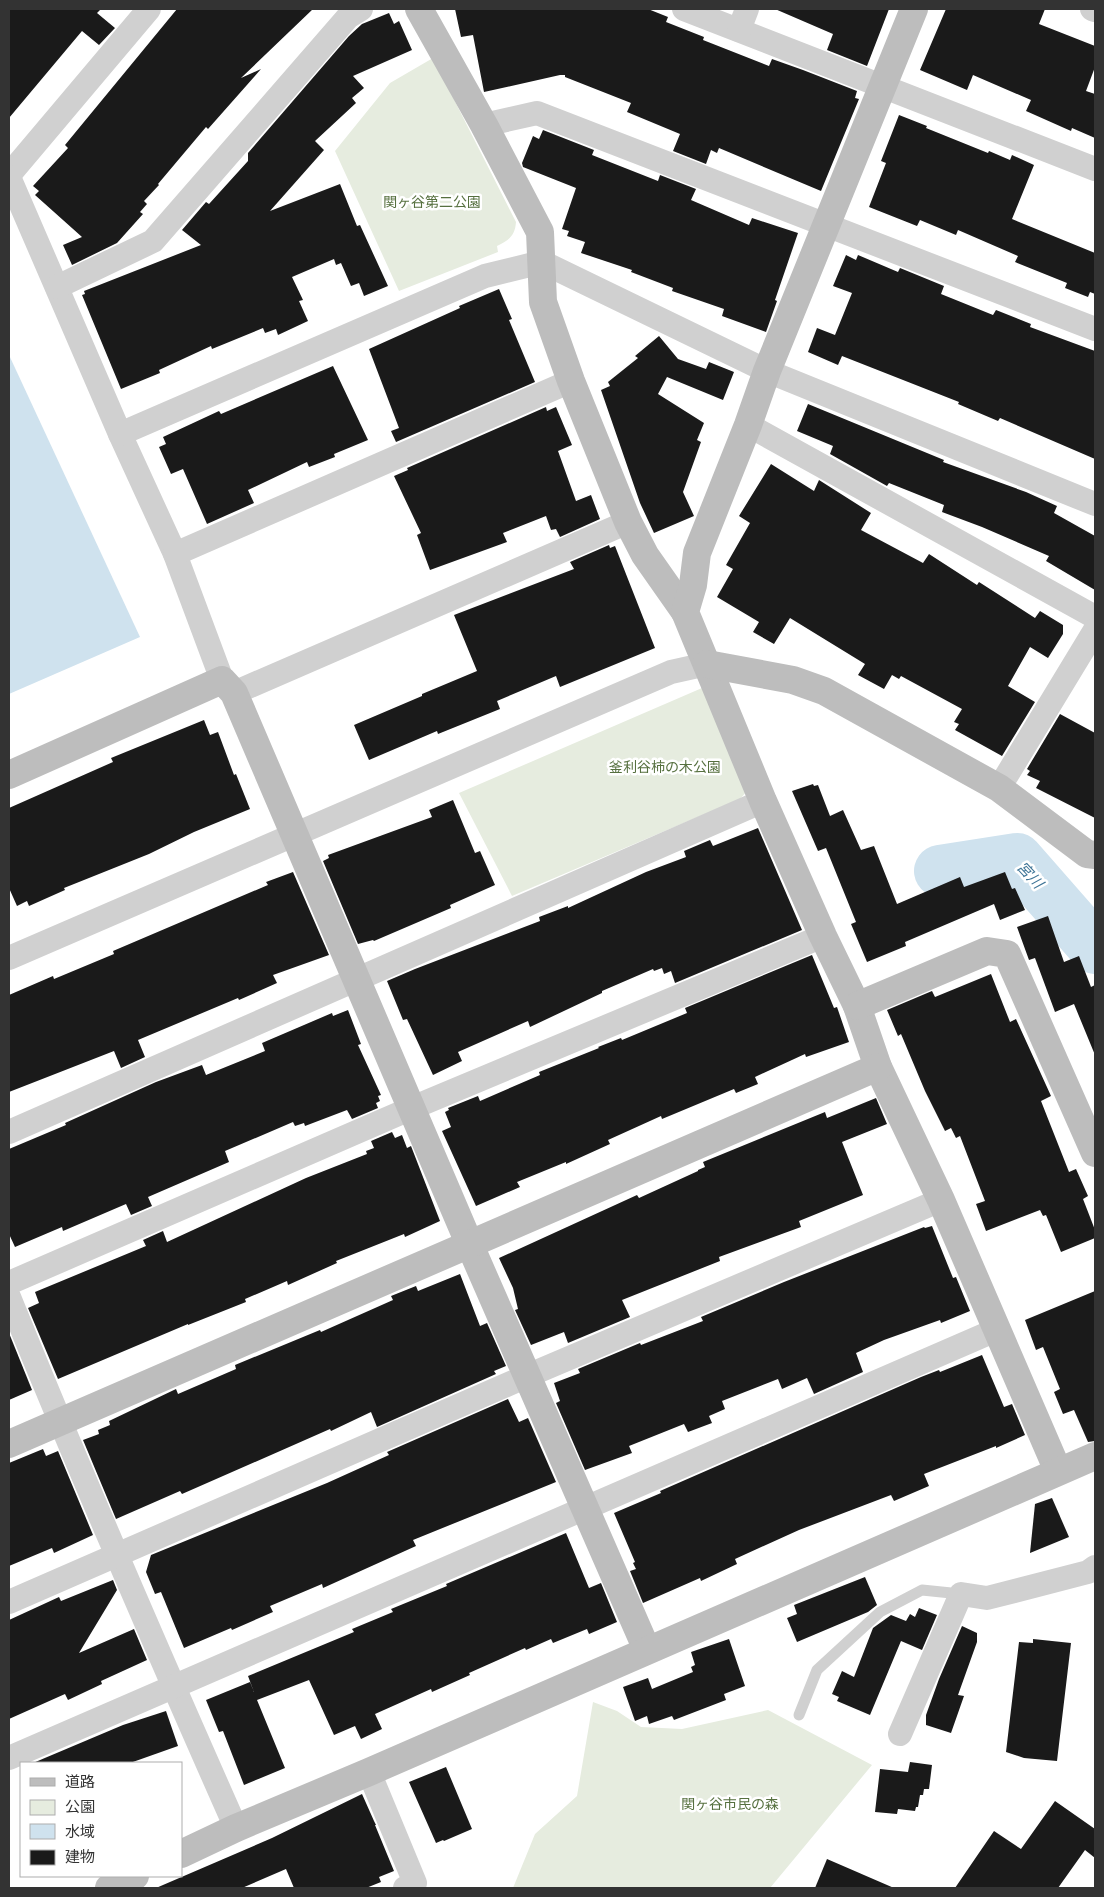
<svg xmlns="http://www.w3.org/2000/svg" width="1104" height="1897" font-family="Ubuntu,'Noto Sans JP',sans-serif">
<style>
.green{fill:#e6ecdf}
.water{fill:#cfe2ee}
.lines{fill:none;stroke-linecap:round;stroke-linejoin:round}
.river{stroke:#cfe2ee;stroke-width:52}
.building{fill:#1a1a1a}
.lane{stroke:#d0d0d0;stroke-width:11}
.street{stroke:#d0d0d0;stroke-width:24}
.secondary{stroke:#bdbdbd;stroke-width:28}
.labels{text-anchor:middle;stroke-width:5;stroke-linejoin:round;paint-order:stroke}
.park-label{font-size:14px;fill:#56703f;stroke:#fff}
.water-label{font-size:15px;font-style:italic;fill:#3f7597;stroke:#fff}
</style>
<rect width="100%" height="100%" fill="#fff"/>
<g class="green">
<path d="M433 58 516 222C515 236 509 240 497 246L498 252 399 291 335 151 390 83Z"/>
<polygon points="702,688 748,790 740,799 512,896 459,793"/>
<polygon points="593,1702 617,1711 641,1727 682,1729 768,1710 872,1765 770,1888 513,1888 535,1834 577,1796"/>
</g>
<polygon class="water" points="9,355 140,637 9,694"/>
<g class="lines">
<polyline class="river" points="940,871 1017,859 1095,948"/>
</g>
<g class="building">
<polygon points="9,9 101,9 97,13 115,28 99,45 82,31 9,118"/>
<polygon points="177,9 313,9 241,78 261,69 208,129 206,127 158,184 159,185 144,201 147,204 140,212 143,214 117,243 72,265 63,245 82,237 35,195 39,191 33,186 68,148 65,145"/>
<polygon points="455,9 648,9 668,17 666,22 704,37 703,40 769,66 772,59 803,70 857,91 855,98 859,99 821,191 719,148 717,153 711,150 706,164 673,151 680,134 627,112 631,103 565,77 565,75 560,75 484,92 473,35 461,37"/>
<polygon points="775,9 889,9 867,66 827,50 833,34"/>
<polygon points="946,9 1045,9 1039,24 1095,46 1095,67 1086,91 1095,94 1095,138 1072,128 1071,131 1026,111 1031,100 973,75 967,90 920,70"/>
<polygon points="389,13 394,24 399,21 412,50 353,76 364,88 352,98 356,103 315,141 324,150 270,211 340,184 357,226 360,225 388,286 364,296 359,283 351,286 341,263 336,265 334,259 292,277 303,300 299,301 308,321 278,335 276,329 265,333 263,328 212,349 211,346 159,370 160,373 121,389 82,295 85,294 84,291 201,245 182,230 206,202 209,204 248,161 248,153 349,36 362,24"/>
<polygon points="899,115 927,126 926,128 988,153 989,151 1010,160 1012,155 1034,165 1012,219 1095,253 1095,294 1090,292 1088,297 1065,288 1067,283 1015,262 1018,256 958,230 956,235 920,220 917,226 869,207 886,163 881,161"/>
<polygon points="543,130 594,150 592,155 658,181 660,175 696,189 691,200 749,225 752,218 798,233 775,300 777,301 766,332 722,316 724,309 672,291 673,288 631,272 632,270 581,253 585,242 567,236 569,231 562,229 576,188 523,167 522,163 533,136 539,139"/>
<polygon points="846,255 856,260 858,255 898,272 900,268 944,286 941,294 993,315 996,310 1031,324 1030,327 1095,351 1095,459 1000,418 998,421 958,404 959,402 842,356 838,365 808,352 817,328 835,335 852,293 833,286"/>
<polygon points="499,289 512,319 509,320 535,382 396,442 391,431 399,428 369,349 460,308 459,306"/>
<polygon points="659,336 678,359 706,369 709,362 734,372 723,400 667,377 658,394 704,423 697,440 701,442 683,492 694,516 654,533 640,503 601,390 610,386 608,382 638,358 635,356"/>
<polygon points="333,366 368,440 334,454 335,457 309,467 307,462 248,490 254,503 207,524 183,469 171,474 159,447 166,444 163,437 219,411 221,414"/>
<polygon points="808,404 944,460 943,462 1026,492 1057,506 1054,513 1095,536 1095,590 1046,561 1049,556 982,527 942,512 944,505 889,483 887,486 830,454 833,446 797,431"/>
<polygon points="546,407 547,411 556,407 572,445 558,451 576,501 591,495 600,519 560,537 556,529 551,530 546,516 503,533 507,542 430,570 417,535 421,533 394,476 408,470 407,468"/>
<polygon points="771,464 814,491 819,480 871,513 861,530 923,563 929,554 977,585 979,582 1035,618 1040,611 1063,625 1063,634 1048,658 1030,647 1008,686 1035,702 1002,756 955,730 959,724 954,722 962,709 901,676 899,679 892,675 884,689 858,675 865,664 790,618 774,644 753,632 759,622 717,597 733,569 726,565 750,523 739,516"/>
<polygon points="609,545 610,548 615,546 655,648 560,687 556,676 497,701 500,709 438,734 437,731 369,760 354,725 422,696 422,694 477,671 454,615 574,569 570,562"/>
<polygon points="1060,714 1095,733 1095,818 1036,788 1040,781 1027,775 1030,771 1027,769"/>
<polygon points="204,720 210,735 218,732 234,775 236,774 250,809 194,832 149,854 64,888 65,890 29,906 27,901 17,906 9,888 9,808 113,762 111,758"/>
<polygon points="813,784 814,786 818,785 830,816 843,810 861,850 874,846 897,904 960,877 964,887 1005,872 1012,889 1015,888 1025,910 1000,920 994,904 905,942 906,946 867,962 851,924 856,922 826,848 818,851 792,791"/>
<polygon points="453,800 475,853 480,851 495,885 450,905 451,908 374,941 373,940 358,944 323,861 329,858 328,855 432,817 429,810"/>
<polygon points="758,828 802,930 675,983 671,971 664,974 662,968 654,971 653,969 602,991 602,993 530,1027 528,1021 458,1052 462,1061 433,1075 407,1019 403,1020 387,981 415,969 540,921 539,917 568,906 568,908 646,872 686,857 684,851 710,840 713,846"/>
<polygon points="293,872 329,955 273,975 277,983 239,1000 238,998 138,1040 145,1057 121,1068 114,1051 9,1092 9,995 53,976 54,979 114,954 113,951 268,885 266,882"/>
<polygon points="1048,916 1064,962 1079,956 1091,987 1095,985 1095,1055 1074,1004 1055,1012 1035,958 1029,960 1017,927"/>
<polygon points="812,955 834,1008 837,1007 849,1042 806,1057 805,1054 755,1077 758,1084 736,1093 734,1089 662,1119 661,1116 608,1140 610,1144 566,1164 566,1162 517,1182 520,1187 476,1206 442,1131 451,1127 445,1112 449,1110 448,1108 478,1096 480,1101 540,1075 539,1072 599,1048 598,1047 621,1038 622,1040 687,1013 685,1008"/>
<polygon points="991,974 1010,1022 1016,1019 1051,1096 1041,1101 1069,1172 1076,1169 1088,1196 1083,1199 1095,1230 1095,1238 1061,1252 1046,1215 1043,1216 1040,1210 986,1231 976,1204 985,1201 960,1136 956,1138 951,1128 945,1131 925,1091 901,1034 898,1036 887,1010 932,991 935,997"/>
<polygon points="348,1010 361,1044 358,1045 381,1095 378,1096 380,1101 376,1103 378,1108 352,1119 347,1110 305,1126 304,1123 295,1126 293,1122 225,1151 229,1162 148,1197 152,1206 131,1215 126,1204 63,1231 62,1227 15,1247 9,1234 9,1149 66,1125 65,1123 156,1082 202,1065 206,1075 265,1051 262,1043 332,1013 333,1016"/>
<polygon points="876,1098 887,1124 842,1142 863,1195 799,1221 801,1227 719,1257 720,1261 622,1300 630,1317 568,1343 564,1332 531,1345 515,1310 518,1309 513,1288 499,1258 637,1195 639,1198 698,1171 698,1170 705,1167 703,1162 825,1112 827,1118"/>
<polygon points="392,1132 395,1138 402,1135 407,1148 411,1146 440,1221 405,1237 404,1234 336,1261 337,1263 288,1285 287,1281 245,1299 246,1302 188,1325 188,1324 58,1379 28,1308 39,1303 35,1292 146,1246 143,1240 163,1231 167,1242 306,1178 367,1154 366,1151 374,1148 371,1141"/>
<polygon points="932,1226 953,1278 956,1277 970,1311 941,1323 940,1320 884,1340 856,1353 863,1372 814,1394 807,1378 782,1389 778,1379 722,1401 725,1409 709,1416 712,1423 688,1432 684,1424 629,1446 632,1453 585,1470 556,1403 560,1401 554,1383 580,1373 578,1369 640,1343 641,1345 703,1321 701,1317 784,1282 924,1227 925,1228"/>
<polygon points="460,1274 480,1326 487,1323 506,1366 494,1371 496,1374 377,1427 371,1412 331,1431 330,1429 182,1494 180,1491 116,1519 83,1440 99,1434 98,1430 110,1425 109,1421 176,1389 178,1394 236,1369 235,1365 320,1330 321,1332 393,1300 391,1296 416,1286 418,1291"/>
<polygon points="1095,1291 1095,1441 1088,1442 1074,1410 1063,1414 1054,1392 1060,1389 1043,1347 1036,1350 1025,1320"/>
<polygon points="9,1333 32,1390 9,1400"/>
<polygon points="982,1355 1004,1407 1012,1404 1025,1435 996,1448 996,1446 924,1474 929,1486 894,1501 891,1495 799,1530 735,1559 737,1564 701,1581 700,1578 643,1603 630,1571 636,1569 633,1563 635,1562 614,1513 661,1493 660,1491 921,1377 939,1370 940,1372"/>
<polygon points="508,1399 519,1422 528,1418 556,1482 413,1540 416,1546 323,1588 322,1584 270,1606 273,1612 232,1630 231,1628 184,1648 161,1592 155,1594 146,1572 151,1555 327,1483 389,1455 387,1452"/>
<polygon points="43,1449 46,1456 58,1451 93,1535 54,1553 52,1548 9,1566 9,1463"/>
<polygon points="1052,1498 1069,1537 1030,1553 1035,1504"/>
<polygon points="566,1533 589,1588 601,1583 617,1622 589,1634 587,1629 553,1643 551,1639 526,1650 525,1648 469,1673 470,1675 432,1692 431,1689 375,1714 382,1729 361,1739 355,1726 334,1735 309,1680 257,1700 285,1768 244,1785 223,1731 219,1732 206,1700 250,1682 254,1692 248,1676 354,1632 352,1629 393,1612 391,1609 447,1586 446,1584"/>
<polygon points="865,1577 877,1605 868,1612 797,1642 787,1618 797,1614 794,1605"/>
<polygon points="113,1580 117,1590 79,1653 134,1629 147,1660 101,1681 102,1684 68,1700 65,1694 9,1719 9,1620 59,1597 61,1601"/>
<polygon points="919,1608 937,1615 922,1650 901,1641 870,1715 837,1701 839,1697 832,1694 842,1671 854,1677 873,1628 891,1615 906,1621 910,1614 915,1617"/>
<polygon points="962,1626 977,1633 977,1642 958,1695 964,1696 951,1733 926,1725 926,1715 939,1679"/>
<polygon points="729,1639 745,1686 724,1694 726,1700 674,1720 672,1716 649,1724 647,1716 635,1721 623,1687 648,1678 652,1689 693,1672 691,1667 695,1665 691,1652"/>
<polygon points="1033,1639 1071,1643 1057,1761 1024,1758 1006,1752 1019,1642 1033,1643"/>
<polygon points="166,1711 178,1746 130,1763 33,1763 123,1725"/>
<polygon points="910,1762 932,1765 929,1789 924,1789 923,1795 920,1795 918,1807 916,1807 915,1811 898,1809 897,1814 875,1812 880,1769 908,1772"/>
<polygon points="446,1767 472,1829 444,1841 443,1840 436,1843 409,1782"/>
<polygon points="362,1794 374,1821 376,1825 375,1825 394,1871 379,1877 381,1882 366,1888 294,1888 286,1869 242,1888 156,1888 272,1838"/>
<polygon points="1055,1801 1095,1829 1095,1858 1085,1850 1058,1888 955,1888 994,1831 1021,1849"/>
<polygon points="827,1859 894,1888 815,1888"/>
</g>
<g class="lines">
<polyline class="lane" points="799,1715 817,1670 880,1612 922,1590 961,1594"/>
<g class="street">
<polyline points="684,9 1095,169"/>
<polyline points="1092,9 1095,10"/>
<polyline points="739,30 747,9"/>
<polyline points="484,125 537,113 1095,329"/>
<polyline points="9,175 149,9"/>
<polyline points="9,177 120,434 175,554 222,680"/>
<polyline points="57,287 153,241 348,17 361,9"/>
<polyline points="748,425 1095,617"/>
<polyline points="120,434 485,276 542,262 767,371 1095,504"/>
<polyline points="175,554 571,381"/>
<polyline points="234,693 628,522"/>
<polyline points="999,788 1095,630"/>
<polyline points="9,958 671,672 707,664"/>
<polyline points="9,1132 763,801"/>
<polyline points="9,1283 412,1108 823,936"/>
<path d="M9 1297C81 1475 158 1652 236 1828"/>
<polyline points="9,1602 527,1376 941,1200"/>
<polyline points="900,1734 961,1594 987,1598 1088,1572 1095,1567"/>
<polyline points="9,1758 996,1330"/>
<polyline points="369,1772 415,1883 405,1888"/>
</g>
<g class="secondary">
<polyline points="419,9 484,125 540,232 543,302 571,381 628,522 645,555 685,612"/>
<polyline points="914,9 767,371 748,425 697,553 693,585 685,612 763,801 823,936 857,1006 878,1067 941,1200 1058,1471"/>
<polyline points="707,664 793,680 824,691 999,788 1087,854 1095,855"/>
<polyline points="9,775 222,680 234,693 469,1243 647,1650"/>
<polyline points="857,1006 987,951 1007,954 1095,1153"/>
<polyline points="9,1444 878,1067"/>
<polyline points="181,1854 236,1828 369,1772 1095,1456"/>
<polyline points="109,1888 135,1876"/>
</g>
</g>
<g class="labels">
<g class="park-label">
<text x="432" y="207">関ヶ谷第二公園</text>
<text x="665" y="772">釜利谷柿の木公園</text>
<text x="730" y="1809">関ヶ谷市民の森</text>
</g>
<g class="water-label">
<text transform="translate(1030 875) rotate(47)" y="5">宮川</text>
</g>
</g>
<rect width="1104" height="1897" fill="none" stroke="#333333" stroke-width="20"/>
<rect x="20" y="1762" width="162" height="115" fill="#ffffff" stroke="#adadad"/>
<rect x="30" y="1778" width="25" height="8" fill="#bdbdbd" stroke="#adadad"/>
<text x="65" y="1787" font-size="15" fill="#333333">道路</text>
<rect x="30" y="1800" width="25" height="15" fill="#e6ecdf" stroke="#adadad"/>
<text x="65" y="1812" font-size="15" fill="#333333">公園</text>
<rect x="30" y="1824" width="25" height="15" fill="#cfe2ee" stroke="#adadad"/>
<text x="65" y="1837" font-size="15" fill="#333333">水域</text>
<rect x="30" y="1850" width="25" height="15" fill="#1a1a1a" stroke="#adadad"/>
<text x="65" y="1862" font-size="15" fill="#333333">建物</text>
</svg>
